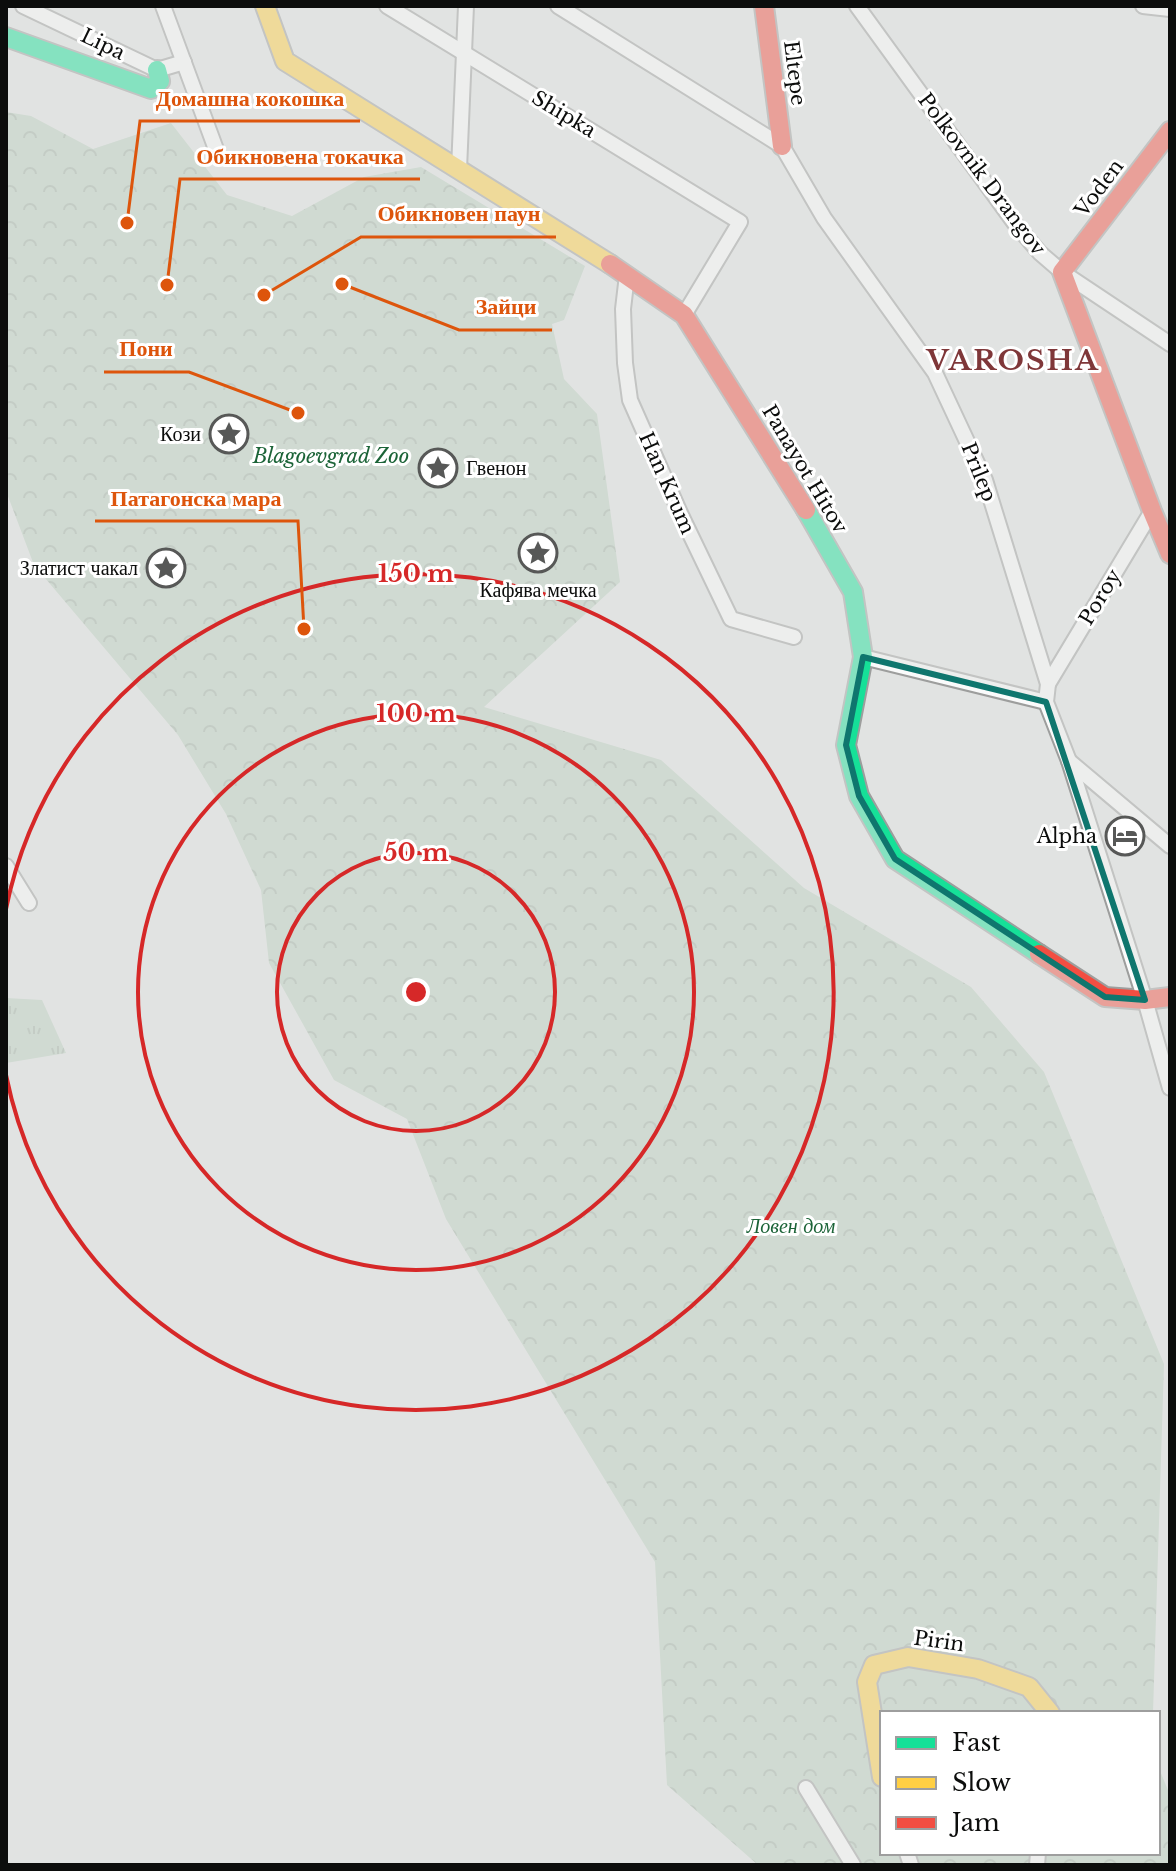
<svg xmlns="http://www.w3.org/2000/svg" width="1176" height="1871" font-family="'Libre Baskerville',serif">
<style>
.grass{fill:url(#grass-tufts)}
.forest{fill:url(#forest-crowns)}
.lines{fill:none;stroke-linecap:round;stroke-linejoin:round}
.street-casing{stroke:#9d9e9d;stroke-width:18}
.fast-casing{stroke:#9d9e9d;stroke-width:22}
.slow-casing{stroke:#9d9e9d;stroke-width:22}
.jam-casing{stroke:#9d9e9d;stroke-width:22}
.street{stroke:#fafbfb;stroke-width:14}
.fast{stroke:#16e098;stroke-width:18}
.slow{stroke:#ffcf43;stroke-width:18}
.jam{stroke:#f24e42;stroke-width:18}
.marked{fill:none;stroke:#0f766e;stroke-width:6;stroke-linejoin:round}
.ring{fill:none;stroke:#d62828;stroke-width:4}
.labels{text-anchor:middle;stroke-width:6;stroke-linejoin:round;paint-order:stroke}
.street-label{font-size:20px;fill:#0c0d0c;stroke:#fff}
.poi-label{font-size:20px;fill:#0c0d0c;stroke:#fff;text-anchor:end}
.park-label{font-size:20px;font-style:italic;fill:#1c6438;stroke:#fff}
.district-label{font-size:28px;font-weight:bold;letter-spacing:2px;fill:#7f3739;stroke:#fff}
.centre{fill:#d62828;stroke:#fff;stroke-width:4}
.ring-label{font-size:24px;text-anchor:middle;font-weight:bold;fill:#d62828;stroke:#fff;stroke-width:6;stroke-linejoin:round;paint-order:stroke}
.leader{fill:none;stroke:#dd550c;stroke-width:3}
.callout-dot{fill:#dd550c;stroke:#fff;stroke-width:3}
.callout-label{font-size:22px;text-anchor:middle;font-weight:bold;fill:#dd550c;stroke:#fff;stroke-width:6;stroke-linejoin:round;paint-order:stroke}
</style>
<defs>
<pattern id="grass-tufts" width="24" height="20" patternUnits="userSpaceOnUse" patternTransform="scale(2)"><rect width="24" height="20" fill="#bacebf"/><path d="M3 7l-1-3M5 7V3M7 7l1-3M15 17l-1-3M17 17v-4M19 17l1-3" fill="none" stroke="#9fb0a3"/></pattern>
<pattern id="forest-crowns" width="20" height="18" patternUnits="userSpaceOnUse" patternTransform="scale(2)"><rect width="20" height="18" fill="#bacebf"/><path d="M2 6a3 3 0 1 1 6 0M12 15a3 3 0 1 1 6 0" fill="none" stroke="#9fb0a3"/></pattern>
</defs>
<rect width="100%" height="100%" fill="#e1e3e2"/>
<polygon class="grass" points="6,998 42,1000 66,1053 6,1063"/>
<polygon class="forest" points="6,112 31,116 93,149 171,123 227,195 292,216 364,177 421,167 585,266 564,320 552,324 564,379 597,414 620,582 484,707 661,760 804,888 971,987 1044,1072 1164,1364 1153,1713 882,1713 882,1853 1158,1853 1158,1766 1170,1795 1170,1865 758,1865 667,1785 655,1562 446,1219 407,1119 334,1080 269,963 261,890 226,814 178,735 34,565 6,491"/>
<g class="lines">
<defs>
<g id="street">
<polyline points="23,6 157,70 184,62"/>
<polyline points="163,6 217,152"/>
<polyline points="387,6 740,222 684,315"/>
<polyline points="558,6 782,146 824,218 935,373 985,480 1048,684 1046,702 1069,761 1145,1000 1170,1088"/>
<polyline points="857,6 1016,225 1040,253 1062,272 1170,344"/>
<polyline points="1143,6 1170,9"/>
<polyline points="459,169 466,6"/>
<polyline points="627,275 623,309 625,363 630,400 680,513 731,619 794,637"/>
<polyline points="863,657 1046,702"/>
<polyline points="1048,684 1152,511"/>
<polyline points="1069,761 1170,846"/>
<polyline points="6,866 29,903"/>
<polyline points="806,1788 853,1865"/>
<polyline points="907,1853 911,1865"/>
<polyline points="1037,1865 1038,1853"/>
</g>
<g id="fast">
<polyline points="6,37 151,89 160,81 157,70"/>
<polyline points="806,510 853,592 863,657 846,745 859,796 895,859 1039,954"/>
</g>
<g id="slow">
<polyline points="265,6 285,61 610,264"/>
<polyline points="882,1777 867,1682 874,1665 908,1657 978,1669 1029,1687 1050,1713"/>
</g>
<g id="jam">
<polyline points="764,6 782,146"/>
<polyline points="1170,131 1062,272 1152,511 1170,554"/>
<polyline points="610,264 684,315 806,510"/>
<polyline points="1039,954 1105,997 1145,1000 1170,997"/>
</g>
</defs>
<use href="#street" class="street-casing"/>
<use href="#fast" class="fast-casing"/>
<use href="#slow" class="slow-casing"/>
<use href="#jam" class="jam-casing"/>
<use href="#street" class="street"/>
<use href="#fast" class="fast"/>
<use href="#slow" class="slow"/>
<use href="#jam" class="jam"/>
</g>
<path d="M0 0H1176V1871H0ZM863 657 1046 702 1145 1000 1105 997 895 859 859 796 846 745Z" fill="#e1e3e2" fill-opacity=".55" fill-rule="evenodd"/>
<path class="marked" d="M863 657 1046 702 1145 1000 1105 997 895 859 859 796 846 745Z"/>
<g class="ring">
<circle cx="416" cy="992" r="139"/>
<circle cx="416" cy="992" r="278"/>
<path d="M6 909A418 418 0 1 1 6 1075"/>
</g>
<defs>
<symbol id="sight-ring" viewBox="-11 -11 22 22"><circle r="9.5" fill="#fff" stroke="#575857" stroke-width="1.5"/><path d="M0-6L1.8-2.2L6-1.7L2.9 1.2L3.7 5.4L0 3.3L-3.7 5.4L-2.9 1.2L-6-1.7L-1.8-2.2Z" fill="#575857"/></symbol>
<symbol id="hotel-ring" viewBox="-11 -11 22 22"><circle r="9.5" fill="#fff" stroke="#575857" stroke-width="1.5"/><path d="M-6-4.5h1.5V1H6V5H4.5V3h-9V5H-6ZM-4 0a1.8 1.8 0 1 1 3.6 0ZM.5 0V-2.5h3Q6-2.5 6 0Z" fill="#575857"/></symbol>
</defs>
<g fill-rule="evenodd">
<use href="#sight-ring" x="207" y="412" width="44" height="44"/>
<use href="#sight-ring" x="416" y="446" width="44" height="44"/>
<use href="#sight-ring" x="516" y="531" width="44" height="44"/>
<use href="#sight-ring" x="144" y="546" width="44" height="44"/>
<use href="#hotel-ring" x="1103" y="814" width="44" height="44"/>
</g>
<g class="labels">
<g class="street-label">
<text transform="translate(103 44) rotate(26)" y="7">Lipa</text>
<text transform="translate(795 73) rotate(83)" y="7">Eltepe</text>
<text transform="translate(564 114) rotate(31)" y="7">Shipka</text>
<text transform="translate(982 174) rotate(53)" y="7">Polkovnik Drangov</text>
<text transform="translate(1099 188) rotate(-53)" y="7">Voden</text>
<text transform="translate(805 469) rotate(59)" y="7">Panayot Hitov</text>
<text transform="translate(979 472) rotate(68)" y="7">Prilep</text>
<text transform="translate(667 483) rotate(66)" y="7">Han Krum</text>
<text transform="translate(1100 597) rotate(-59)" y="7">Poroy</text>
<text transform="translate(939 1641) rotate(8)" y="7">Pirin</text>
</g>
<g class="poi-label">
<text x="201" y="441">Кози</text>
<text x="466" y="475" text-anchor="start">Гвенон</text>
<text x="138" y="575">Златист чакал</text>
<text x="538" y="597" text-anchor="middle">Кафява мечка</text>
<text x="1097" y="843">Alpha</text>
</g>
<g class="park-label">
<text x="331" y="463">Blagoevgrad Zoo</text>
<text x="791" y="1233">Ловен дом</text>
</g>
<g class="district-label">
<text x="1013" y="370">VAROSHA</text>
</g>
</g>
<circle cx="416" cy="992" r="12" class="centre"/>
<g class="ring-label">
<text x="416" y="582">150 m</text>
<text x="416" y="722">100 m</text>
<text x="416" y="861">50 m</text>
</g>
<path class="leader" d="M127 223L140 121H360M167 285L180 179H420M264 295L361 237H556M342 284L459 330H552M298 413L189 372H104M304 629L298 521H95"/>
<g class="callout-dot">
<circle cx="127" cy="223" r="8"/>
<circle cx="167" cy="285" r="8"/>
<circle cx="264" cy="295" r="8"/>
<circle cx="342" cy="284" r="8"/>
<circle cx="298" cy="413" r="8"/>
<circle cx="304" cy="629" r="8"/>
</g>
<g class="callout-label">
<text x="250" y="106">Домашна кокошка</text>
<text x="300" y="164">Обикновена токачка</text>
<text x="459" y="221">Обикновен паун</text>
<text x="506" y="314">Зайци</text>
<text x="146" y="356">Пони</text>
<text x="196" y="506">Патагонска мара</text>
</g>
<rect width="1176" height="1871" fill="none" stroke="#0c0d0c" stroke-width="16"/>
<rect x="880" y="1711" width="280" height="144" fill="#ffffff" stroke="#9e9e9e" stroke-width="2"/>
<rect x="896" y="1737" width="40" height="12" fill="#16e098" stroke="#9e9e9e" stroke-width="2"/>
<text x="952" y="1751" font-size="24" fill="#0c0d0c">Fast</text>
<rect x="896" y="1777" width="40" height="12" fill="#ffcf43" stroke="#9e9e9e" stroke-width="2"/>
<text x="952" y="1791" font-size="24" fill="#0c0d0c">Slow</text>
<rect x="896" y="1817" width="40" height="12" fill="#f24e42" stroke="#9e9e9e" stroke-width="2"/>
<text x="952" y="1831" font-size="24" fill="#0c0d0c">Jam</text>
</svg>
